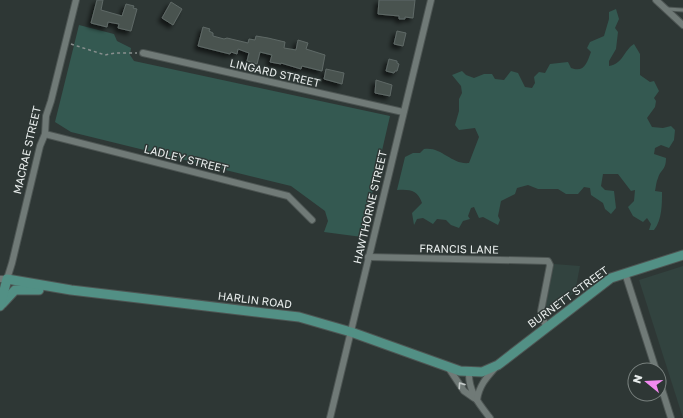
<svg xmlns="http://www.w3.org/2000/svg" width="683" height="418" font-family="'Golos Text',sans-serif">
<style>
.built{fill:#32433f}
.green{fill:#345951}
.building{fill:#495350;stroke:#5f6966;filter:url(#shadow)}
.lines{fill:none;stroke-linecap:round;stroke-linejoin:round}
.service-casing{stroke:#4d5553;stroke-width:5}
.minor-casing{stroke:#4d5553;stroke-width:8}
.secondary-casing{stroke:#4d5553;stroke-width:11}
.path{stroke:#89908f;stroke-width:1.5;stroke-dasharray:3 3;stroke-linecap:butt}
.service{stroke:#707a77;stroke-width:3}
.minor{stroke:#707a77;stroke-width:6}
.secondary{stroke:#529085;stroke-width:9}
.oneway{stroke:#c4cac9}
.labels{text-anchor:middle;stroke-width:3;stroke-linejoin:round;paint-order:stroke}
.street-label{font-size:11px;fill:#e8edec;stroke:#2e3735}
</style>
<defs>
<filter id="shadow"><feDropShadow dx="-3.5" dy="3.5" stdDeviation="2" flood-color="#0009"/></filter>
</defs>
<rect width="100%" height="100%" fill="#2e3735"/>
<g class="built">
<polygon points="554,264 580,266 575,292 548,314 545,310"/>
<polygon points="683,266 683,418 639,280"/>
</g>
<g class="green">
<path d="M616 9 619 19 615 28 618 32 616 49 609 61V66C623 64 624 50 634 44L640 54V75L650 82 654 81 659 91 654 98 656 101 655 107 647 118 652 127 663 128 671 126 675 130 674 140 669 148 661 145 655 148 654 154 666 158C666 170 661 169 658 178 656 182 656 187 655 191L662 192C662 204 662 220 654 230H649L651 224 647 218 643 222 633 216 628 207 634 201 635 190 631 191 618 174H603L601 186 605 190 614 191 616 208 611 214 605 209 603 203 591 195 590 188 584 187 578 194H566L558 189H538L528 185 517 188 515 194 501 201 498 216 500 220 498 225 483 217 479 218 474 207 471 208 468 216 470 219 463 221 459 228 451 225 446 220 437 219 433 224 423 218 417 219 414 225 412 213 422 203C418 190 409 189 397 190L405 157 413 153H420L424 149C441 146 452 165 469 163L479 137 475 128 459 130 455 125 459 111V99L462 93 461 86 452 75 462 71 466 75 474 78 484 74H492L495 79 504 80 511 71 518 73 525 87 532 88 535 83 534 77 539 72 545 73 550 64 568 62 571 68C584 73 587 63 591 52L587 48 590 42 604 36 609 19V12Z"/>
<polygon points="79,25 114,34 117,41 131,48 130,55 134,61 390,116 362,237 324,232 328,221 325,211 291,186 71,132 55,122"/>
</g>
<g class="building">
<polygon points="97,0 103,0 101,10 122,16 126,4 134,6 133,8 137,9 131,31 118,28 119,24 108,22 107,27 91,23"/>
<polygon points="379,0 415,0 413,18 405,17 405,19 399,19 399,16 378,14"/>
<polygon points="171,2 182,9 173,25 162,18"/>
<polygon points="203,27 210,29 209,31 213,33 213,36 224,39 227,38 248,43 249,39 255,40 256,36 268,38 285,42 284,48 296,50 298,40 308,43 306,49 325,55 322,71 302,66 301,69 281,63 281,64 270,62 272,55 260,52 257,64 247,61 249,53 238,49 237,54 231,52 230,54 198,46"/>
<polygon points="397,31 406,33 403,46 394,44"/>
<polygon points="389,59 397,61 397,63 399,64 397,71 395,71 394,73 386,71"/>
<polygon points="326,69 344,73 342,84 324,79"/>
<polygon points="376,80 392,85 390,96 375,93"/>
</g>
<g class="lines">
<defs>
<polyline id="service" points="667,9 683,10"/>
<g id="minor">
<polyline points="656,0 683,25"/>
<polyline points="143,53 403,112"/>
<polyline points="45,134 288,196 312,220"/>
<polyline points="368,257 548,261 550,265 541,311 542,318 547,327"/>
<polyline points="625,273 656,370"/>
<polyline points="0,279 7,279 12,263 40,146 45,134 46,116 51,101 76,0"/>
<polyline points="448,367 464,391 474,398"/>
<path d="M469 372C468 391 479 404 490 418"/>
<polyline points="659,380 671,418"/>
<path d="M477 400C479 386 486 378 495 368"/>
<polyline points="330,418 431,0"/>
</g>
<g id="secondary">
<polyline points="2,304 15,290 39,290"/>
<polyline points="0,306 7,279 71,290 299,317 351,332 460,371 482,372 498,365 611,278 683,255"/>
</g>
</defs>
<use href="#service" class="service-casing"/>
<use href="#minor" class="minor-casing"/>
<use href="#secondary" class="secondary-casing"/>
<polyline class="path" points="71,44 105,55 115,53 137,53"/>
<use href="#service" class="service"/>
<use href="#minor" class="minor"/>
<use href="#secondary" class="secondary"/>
</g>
<defs><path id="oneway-chevron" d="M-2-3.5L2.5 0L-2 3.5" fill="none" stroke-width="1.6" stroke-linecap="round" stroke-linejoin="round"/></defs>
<use class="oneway" href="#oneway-chevron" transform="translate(461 385) rotate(-125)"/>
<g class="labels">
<g class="street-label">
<text transform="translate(275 73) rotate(13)" y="4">LINGARD STREET</text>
<text transform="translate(27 150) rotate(-77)" y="4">MACRAE STREET</text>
<text transform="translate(186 159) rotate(14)" y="4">LADLEY STREET</text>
<text transform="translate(370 207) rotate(-77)" y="4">HAWTHORNE STREET</text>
<text transform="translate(459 249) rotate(1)" y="4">FRANCIS LANE</text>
<text transform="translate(568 297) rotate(-36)" y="4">BURNETT STREET</text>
<text transform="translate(255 300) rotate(7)" y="4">HARLIN ROAD</text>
</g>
</g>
<g transform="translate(647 382) rotate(288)"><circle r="19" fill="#2e3735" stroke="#78807e"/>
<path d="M0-3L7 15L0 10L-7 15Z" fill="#f38af1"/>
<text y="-6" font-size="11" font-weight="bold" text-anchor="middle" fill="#e8edec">N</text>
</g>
</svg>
